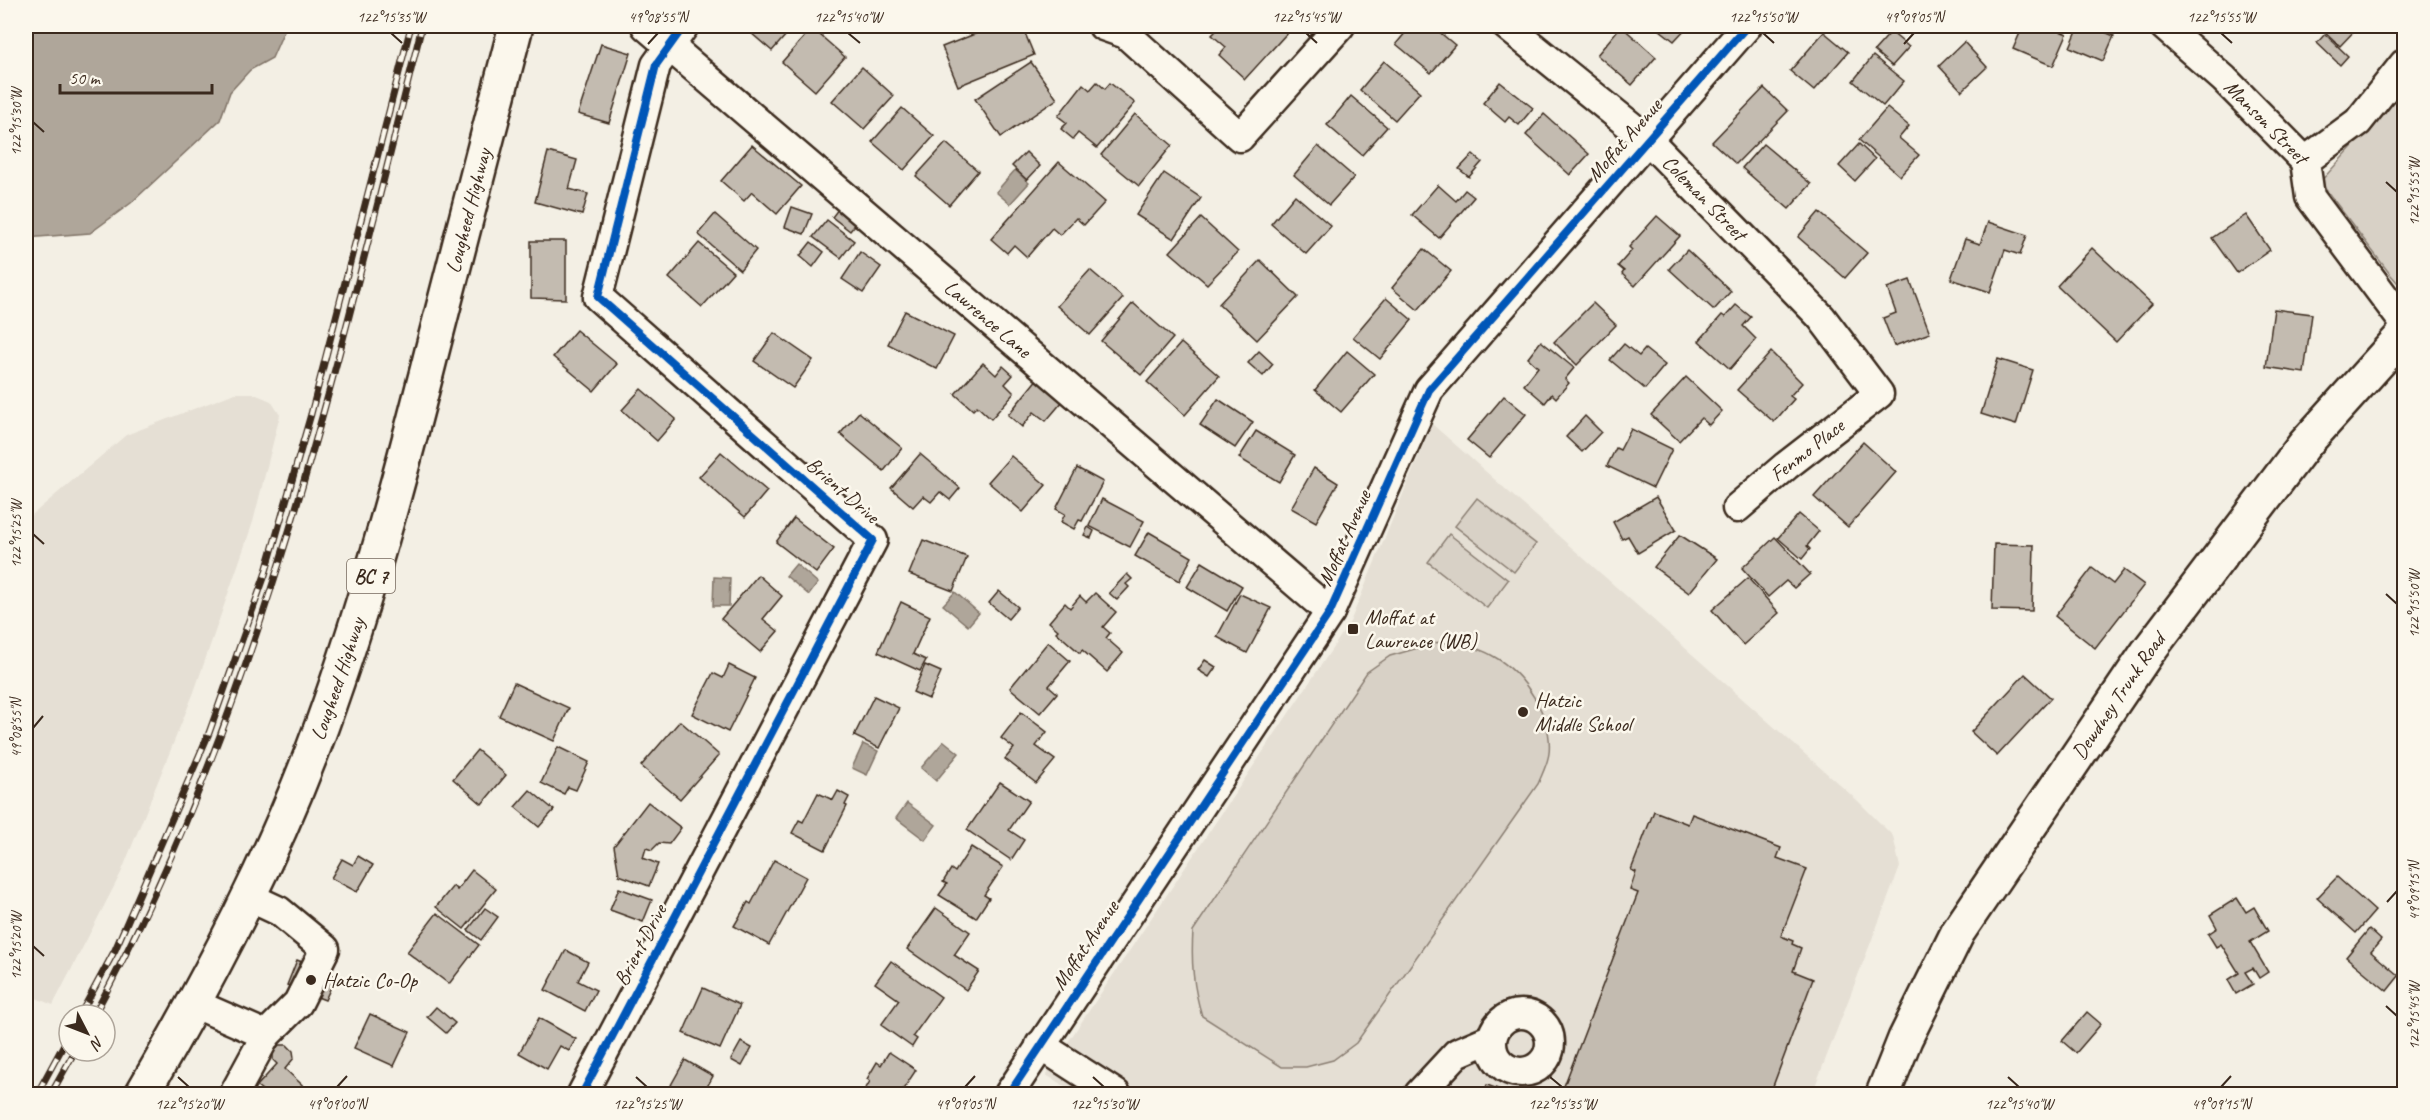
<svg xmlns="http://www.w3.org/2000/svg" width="2430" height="1120" font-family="Caveat,sans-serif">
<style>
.built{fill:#e5dfd4}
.green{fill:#d8d1c6;stroke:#8a7e72;stroke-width:1.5}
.water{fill:#afa69a;stroke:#817468;stroke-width:1.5}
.building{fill:#c3bbb0;stroke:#3b2a1e;stroke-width:1.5}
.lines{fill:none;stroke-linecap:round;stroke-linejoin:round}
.minor-casing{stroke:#3b2a1e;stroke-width:33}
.major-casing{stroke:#3b2a1e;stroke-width:38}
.minor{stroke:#fbf7ec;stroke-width:28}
.major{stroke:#fbf7ec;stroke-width:33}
.rail-casing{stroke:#3b2a1e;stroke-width:7}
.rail{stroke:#fbf7ec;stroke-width:4.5;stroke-dasharray:14;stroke-linecap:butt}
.cycleway-casing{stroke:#fbf7ec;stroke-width:11}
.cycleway{stroke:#0057b8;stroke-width:8}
.ticks{fill:none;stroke:#3b2a1e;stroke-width:2}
.poi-dot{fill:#3b2a1e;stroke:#fbf7ec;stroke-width:2}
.labels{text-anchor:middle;stroke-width:5;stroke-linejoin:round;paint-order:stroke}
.shield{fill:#fbf7ec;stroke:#75685c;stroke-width:1.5}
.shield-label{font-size:20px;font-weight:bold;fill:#3b2a1e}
.street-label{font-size:21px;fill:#3b2a1e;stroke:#fbf7ec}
.poi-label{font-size:21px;fill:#3b2a1e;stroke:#fbf7ec;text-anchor:start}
.neatline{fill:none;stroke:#3b2a1e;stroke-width:2}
.ticks-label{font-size:15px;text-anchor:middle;fill:#3b2a1e}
</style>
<rect width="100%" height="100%" fill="#f3efe4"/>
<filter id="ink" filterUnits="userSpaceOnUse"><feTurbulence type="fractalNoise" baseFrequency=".0167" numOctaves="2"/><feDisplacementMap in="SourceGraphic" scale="12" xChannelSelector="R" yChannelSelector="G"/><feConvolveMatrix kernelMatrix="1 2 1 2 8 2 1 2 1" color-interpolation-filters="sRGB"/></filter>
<g filter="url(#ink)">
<g class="built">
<polygon points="235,393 252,393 271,401 280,415 253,522 194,692 121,873 53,1005 26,994 26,520 126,435"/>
<polygon points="1432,424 1858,801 1893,836 1900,867 1812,1094 1078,1094 1046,1075 1350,622"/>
</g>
<g class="green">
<polygon points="2404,85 2404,290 2390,274 2320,182 2380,116"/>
<polygon points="1477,498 1536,544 1514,572 1455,526"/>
<polygon points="1449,534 1508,580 1487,608 1428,562"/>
<path d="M1439 642C1459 644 1476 646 1493 656 1524 673 1553 717 1549 753 1548 763 1542 774 1538 784L1356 1043 1333 1060 1306 1067H1282L1202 1016C1193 987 1191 962 1193 931L1367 672 1390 656Z"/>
</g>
<g class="water">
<polygon points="26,26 286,26 272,58 250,70 230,92 220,120 131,203 90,233 26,238"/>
<polygon points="1015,170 1029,183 1010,204 996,192"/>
<polygon points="796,564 818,583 809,595 786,576"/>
<polygon points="714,577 730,578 729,606 713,606"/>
<polygon points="955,592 979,613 968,626 943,605"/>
<polygon points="944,741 959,753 936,781 921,768"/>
<polygon points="863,744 878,751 867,775 852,768"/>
<polygon points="907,803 936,825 925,840 896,818"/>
</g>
<g class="building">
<polygon points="743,26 794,26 772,51"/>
<polygon points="995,26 998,26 1001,32 1022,26 1034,55 958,86 942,47"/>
<polygon points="1221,26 1278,26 1287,33 1245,79 1219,55 1226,47 1212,35"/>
<polygon points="1411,26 1432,26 1455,45 1431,73 1396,44"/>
<polygon points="1621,26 1656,57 1632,85 1597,55"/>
<polygon points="1655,26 1688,26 1674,41"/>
<polygon points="2023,26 2047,26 2067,34 2053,66 2013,49"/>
<polygon points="2079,26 2091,26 2114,36 2103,61 2070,47"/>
<polygon points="2319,26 2359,26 2340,46"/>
<polygon points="812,28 845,57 815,91 782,62"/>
<polygon points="1824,32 1848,52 1814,91 1790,71"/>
<polygon points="1891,32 1909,47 1892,66 1874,51"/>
<polygon points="2325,34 2348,56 2340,65 2317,43"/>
<polygon points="1964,42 1987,67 1962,91 1939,66"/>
<polygon points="601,44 631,53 609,123 578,114"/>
<polygon points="1873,56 1904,81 1883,106 1853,81"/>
<polygon points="1384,61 1420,92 1395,120 1360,90"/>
<polygon points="1031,62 1057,99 1001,137 975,99"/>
<polygon points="862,67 894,96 864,129 832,101"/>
<polygon points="1097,82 1105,89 1110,83 1135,103 1097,148 1078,133 1073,139 1061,129 1067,123 1058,116 1083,84 1090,90"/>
<polygon points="1500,82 1533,108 1519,125 1509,117 1505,122 1483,103"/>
<polygon points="1764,88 1788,111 1736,164 1712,142"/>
<polygon points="1351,96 1387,127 1362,155 1327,125"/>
<polygon points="902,108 934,136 904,170 872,142"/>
<polygon points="1887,108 1909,126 1899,138 1919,155 1900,176 1859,140"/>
<polygon points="1135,114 1172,145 1139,186 1101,155"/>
<polygon points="1544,114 1589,154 1570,175 1526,135"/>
<polygon points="946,143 978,171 949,205 916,176"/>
<polygon points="1763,144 1811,184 1789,209 1742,168"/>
<polygon points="1859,144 1875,159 1855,181 1839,166"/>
<polygon points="752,145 801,186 777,214 752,192 744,201 721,181"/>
<polygon points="1318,146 1354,177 1329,205 1294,175"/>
<polygon points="548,152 577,160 569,189 588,194 582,215 535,202"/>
<polygon points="1026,152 1040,166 1027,180 1012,166"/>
<polygon points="1473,154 1482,162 1469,177 1459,169"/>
<polygon points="1059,162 1105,202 1084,225 1076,218 1060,235 1052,228 1027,257 1014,245 1007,253 991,239"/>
<polygon points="1164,173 1201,198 1174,239 1136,215"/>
<polygon points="1438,185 1456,201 1465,190 1474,197 1439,238 1412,215"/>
<polygon points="1295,195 1331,226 1306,254 1271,224"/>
<polygon points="845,200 863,215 850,231 832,217"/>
<polygon points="792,207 812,214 804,234 785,227"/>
<polygon points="1819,212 1867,253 1845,278 1798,237"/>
<polygon points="715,214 756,250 740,270 698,234"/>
<polygon points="2246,215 2270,250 2237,273 2212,238"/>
<polygon points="1657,216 1680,236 1635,286 1622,274 1624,271 1618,266 1632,250 1629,247"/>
<polygon points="1201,218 1238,252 1207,284 1170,252"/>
<polygon points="827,220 854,241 841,258 813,237"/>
<polygon points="1988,222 2027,235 2020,255 2005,250 1990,292 1951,279 1965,239 1980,244"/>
<polygon points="531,241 566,241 566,299 531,298"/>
<polygon points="811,242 824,252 813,267 800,256"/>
<polygon points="699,243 733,272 702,307 669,278"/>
<polygon points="2092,248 2152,304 2116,342 2057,286"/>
<polygon points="1424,249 1451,271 1418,310 1392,288"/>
<polygon points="1687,250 1731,291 1714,310 1669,269"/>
<polygon points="860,252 881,267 863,293 842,279"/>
<polygon points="1260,260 1298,297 1257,340 1219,304"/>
<polygon points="1090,270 1123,298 1090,335 1057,306"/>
<polygon points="1910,280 1930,333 1894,346 1883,318 1896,313 1887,288"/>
<polygon points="1386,298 1412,320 1380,359 1353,337"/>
<polygon points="1133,303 1173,338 1141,375 1101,341"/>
<polygon points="1593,303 1616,325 1577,365 1554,342"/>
<polygon points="1736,305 1751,317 1743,326 1756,339 1730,369 1699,341 1722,315 1725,317"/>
<polygon points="2274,309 2312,314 2304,373 2266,367"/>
<polygon points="905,311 954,336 937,369 888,344"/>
<polygon points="576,330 617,364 594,391 553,357"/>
<polygon points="774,333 813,360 793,388 754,361"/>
<polygon points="1541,341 1574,368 1565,379 1569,383 1556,398 1552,394 1545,403 1524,385 1538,367 1528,358"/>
<polygon points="1181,343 1219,376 1185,415 1147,382"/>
<polygon points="1624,344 1639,356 1645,349 1665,365 1645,389 1610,360"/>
<polygon points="1259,351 1273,364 1263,376 1248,363"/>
<polygon points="1347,351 1374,374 1341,412 1315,390"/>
<polygon points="1771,352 1802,383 1790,396 1794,399 1774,422 1737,390"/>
<polygon points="1998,359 2033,370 2016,425 1981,414"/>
<polygon points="983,363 996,375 1003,366 1013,375 1005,384 1014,393 991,419 977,406 973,410 955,394"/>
<polygon points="1042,373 1068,395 1046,421 1034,412 1022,427 1008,415"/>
<polygon points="1686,377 1722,411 1709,425 1701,418 1679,441 1651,415"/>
<polygon points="641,389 676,419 657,441 622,410"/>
<polygon points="1504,396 1526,414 1489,458 1467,440"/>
<polygon points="1218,399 1253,422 1235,448 1200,425"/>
<polygon points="859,412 902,448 884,471 840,434"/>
<polygon points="1585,416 1601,432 1582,452 1566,437"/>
<polygon points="1631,429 1672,449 1653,488 1607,466 1616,448 1620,450"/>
<polygon points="1256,431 1295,455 1279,482 1239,458"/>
<polygon points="1863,442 1896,472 1848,527 1814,497"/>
<polygon points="721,452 767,491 745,517 699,477"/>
<polygon points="920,454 960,488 950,500 940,492 931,502 923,496 913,507 891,488"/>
<polygon points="1011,456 1046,485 1023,512 988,482"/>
<polygon points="1077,468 1103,482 1082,521 1079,520 1074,529 1061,522 1065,514 1056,509"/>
<polygon points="1314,468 1338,483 1316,522 1291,508"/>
<polygon points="1656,497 1676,530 1638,553 1628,536 1622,539 1613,522"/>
<polygon points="1102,499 1144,521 1130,547 1089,526"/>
<polygon points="1799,514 1819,531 1807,546 1810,549 1802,559 1778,538"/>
<polygon points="794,518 834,549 816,573 776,542"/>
<polygon points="1088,527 1094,531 1091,538 1084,535"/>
<polygon points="1149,532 1192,557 1179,581 1135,556"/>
<polygon points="1680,535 1717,559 1689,593 1654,567"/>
<polygon points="1775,537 1810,574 1794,588 1786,581 1768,597 1742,568"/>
<polygon points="923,540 967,557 953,591 909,574"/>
<polygon points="1994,544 2034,545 2032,611 1992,610"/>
<polygon points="1202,562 1242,586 1227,611 1187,587"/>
<polygon points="2092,568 2113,584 2124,570 2144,585 2095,648 2055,616"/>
<polygon points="1127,574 1132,579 1126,584 1129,587 1117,600 1109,593"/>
<polygon points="758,575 782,596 763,619 778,631 760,652 721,619"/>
<polygon points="1748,578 1779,613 1743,645 1712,610"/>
<polygon points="999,591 1018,607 1008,619 989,603"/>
<polygon points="1095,593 1116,612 1103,627 1110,633 1106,638 1123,653 1107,672 1082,650 1080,653 1056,632 1058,630 1049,622 1065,603 1070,608 1080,596 1086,602"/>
<polygon points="1240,594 1271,608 1247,653 1217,637"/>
<polygon points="901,602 930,616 913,654 926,660 920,671 878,652"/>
<polygon points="1048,642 1070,661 1049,686 1057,693 1040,713 1010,688"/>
<polygon points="1205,660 1216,667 1209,677 1198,670"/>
<polygon points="729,665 755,678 728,732 692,714 713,673 723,678"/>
<polygon points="925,665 941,672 929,699 913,692"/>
<polygon points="2025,674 2051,698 1997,756 1971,732"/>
<polygon points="514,683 569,708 554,741 499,716"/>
<polygon points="874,696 899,708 879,748 854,736"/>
<polygon points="1021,712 1047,732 1036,746 1055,760 1036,783 1005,759 1014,748 1001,738"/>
<polygon points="680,721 719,755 680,799 641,766"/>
<polygon points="558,747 589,762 576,790 568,787 564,794 541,783"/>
<polygon points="477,750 506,775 482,804 453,779"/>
<polygon points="1000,782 1029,801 1009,830 1024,840 1011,860 967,830"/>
<polygon points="530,790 554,810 539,827 515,807"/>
<polygon points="838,791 849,797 845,805 847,806 825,850 792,833 799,820 803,822 818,793 833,800"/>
<polygon points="648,802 681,828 669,844 659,843 652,850 646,848 643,858 658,864 649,886 619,875 614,846"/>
<polygon points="1654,811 1688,824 1692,814 1781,848 1777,858 1807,869 1781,936 1793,941 1792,944 1801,948 1793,971 1813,979 1770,1094 1561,1094 1638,893 1630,890 1636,872 1631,870"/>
<polygon points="971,847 1003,867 984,895 989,898 976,918 939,895 947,884 943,882 951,869 955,872"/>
<polygon points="358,856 373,865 357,892 331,878 342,859 353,865"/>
<polygon points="774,860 806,877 769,945 734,926 748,902 751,904"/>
<polygon points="472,870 496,889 464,929 436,907 453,886 457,890"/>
<polygon points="2337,877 2375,911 2356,933 2317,898"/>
<polygon points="619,888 652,900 643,922 610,910"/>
<polygon points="2237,898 2246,912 2254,907 2268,931 2250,942 2268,972 2259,978 2253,968 2245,972 2253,984 2236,994 2228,980 2239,973 2221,944 2216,947 2208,934 2217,928 2210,915"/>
<polygon points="485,908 498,917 481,940 468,930"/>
<polygon points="936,908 970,932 954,955 979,971 966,990 907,949"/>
<polygon points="437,913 479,945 449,984 407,952"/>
<polygon points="2369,929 2381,940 2371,952 2399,976 2387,991 2346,957"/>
<polygon points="566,950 588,962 578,981 596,990 585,1011 545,990"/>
<polygon points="297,960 336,976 325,1000 287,985"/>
<polygon points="891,961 941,997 913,1036 917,1039 912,1047 881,1025 899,1000 875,983"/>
<polygon points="703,988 740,1005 720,1049 683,1033"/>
<polygon points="436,1007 455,1023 446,1033 427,1017"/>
<polygon points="2087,1012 2101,1024 2076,1053 2062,1041"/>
<polygon points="370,1014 410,1032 394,1066 354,1048"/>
<polygon points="539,1018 576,1039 569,1051 560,1046 547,1069 519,1053"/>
<polygon points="741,1042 752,1048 742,1066 731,1060"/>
<polygon points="279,1045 287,1045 293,1051 294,1058 285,1069 312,1094 258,1094 262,1090 257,1086 277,1064 273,1060 273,1051"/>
<polygon points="889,1052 916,1070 900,1094 872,1094 865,1090 870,1081 867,1079 877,1062 881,1065"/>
<polygon points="685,1060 713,1076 703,1094 666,1094"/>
<polygon points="1487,1085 1511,1094 1483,1094"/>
</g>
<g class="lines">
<defs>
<g id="minor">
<path id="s1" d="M646 26 1330 612"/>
<polyline points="1103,26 1126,34 1240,137 1340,26"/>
<path id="s2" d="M1507 26 1648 140 1821 317 1879 394 1786 466 1737 508"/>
<path id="s3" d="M2164 26 2224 79 2305 161 2310 197 2404 323"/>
<polyline points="2305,161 2358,122 2404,64"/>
<polyline points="193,1003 266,1035 298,1003 325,949 279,911 249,897"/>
<circle cx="1521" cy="1043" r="29"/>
<polyline points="1040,1045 1116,1094"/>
<polyline points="234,1094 266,1035"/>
<polyline points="582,1094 873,540 598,297 656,65 684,26"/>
<polyline points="1009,1094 1330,612 1429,390 1747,26"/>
<polyline points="1419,1094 1457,1053 1492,1038"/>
</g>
<g id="major">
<path id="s4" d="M142 1094C211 976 275 854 322 725 367 601 401 474 433 347 461 240 488 133 516 26"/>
<path id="s5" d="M1883 1094 1905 1039 1958 932 2147 653 2305 444 2404 334"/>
</g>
</defs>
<use href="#minor" class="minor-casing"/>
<use href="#major" class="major-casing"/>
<use href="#minor" class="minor"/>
<use href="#major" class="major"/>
<defs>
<g id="rail">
<polyline points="80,1015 115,950 209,733 265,575 311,414 411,26"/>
<path d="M94 1015C262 705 337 364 422 26"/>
<polyline points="37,1094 69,1035"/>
<polyline points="51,1094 75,1051"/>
</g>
</defs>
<use href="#rail" class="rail-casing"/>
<use href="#rail" class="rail"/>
<defs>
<g id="cycleway">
<polyline points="582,1094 873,540 598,297 656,65 684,26"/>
<polyline points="1009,1094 1330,612 1429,390 1747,26"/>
</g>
</defs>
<use href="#cycleway" class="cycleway-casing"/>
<use href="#cycleway" class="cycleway"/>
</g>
</g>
<path class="ticks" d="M391 33 402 43M848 33 860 43M1306 33 1317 43M1763 33 1774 43M2221 33 2232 43M648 44 658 33M1904 44 1914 33M33 122 44 132M2386 182 2397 192M33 534 44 544M2386 594 2397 604M33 728 43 716M2387 902 2397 891M33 946 44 956M2386 1006 2397 1016M178 1077 189 1087M636 1077 647 1087M1093 1077 1104 1087M1550 1077 1562 1087M2008 1077 2019 1087M337 1087 347 1076M965 1087 975 1076M2221 1087 2231 1076"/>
<g class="poi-dot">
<rect x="1347" y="623" width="12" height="12" rx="3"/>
<circle cx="1523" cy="712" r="6"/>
<circle cx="311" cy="980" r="6"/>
</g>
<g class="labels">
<rect class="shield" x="347" y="559" width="48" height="34" rx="4.5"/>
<g class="shield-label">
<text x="371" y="583">BC 7</text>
</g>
<g class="street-label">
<text dy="7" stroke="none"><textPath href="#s3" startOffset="140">Manson Street</textPath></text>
<text transform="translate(1624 140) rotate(-49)" y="7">Moffat Avenue</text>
<text dy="7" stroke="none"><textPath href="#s2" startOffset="262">Coleman Street</textPath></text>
<text dy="7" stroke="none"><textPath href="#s4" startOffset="946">Lougheed Highway</textPath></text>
<text dy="7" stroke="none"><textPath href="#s1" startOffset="450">Lawrence Lane</textPath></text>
<text transform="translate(1807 450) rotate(-38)" y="7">Fenmo Place</text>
<text transform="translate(843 490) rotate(41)" y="7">Brient Drive</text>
<text transform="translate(1344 538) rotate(-66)" y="7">Moffat Avenue</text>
<text dy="7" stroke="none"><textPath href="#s4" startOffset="460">Lougheed Highway</textPath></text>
<text dy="7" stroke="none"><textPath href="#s5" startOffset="464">Dewdney Trunk Road</textPath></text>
<text transform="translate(640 945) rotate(-62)" y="7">Brient Drive</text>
<text transform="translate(1085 945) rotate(-56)" y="7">Moffat Avenue</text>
</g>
<g class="poi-label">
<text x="1365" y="624">Moffat at<tspan x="1365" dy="24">Lawrence (WB)</tspan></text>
<text x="1535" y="707">Hatzic<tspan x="1535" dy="24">Middle School</tspan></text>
<text x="323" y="987">Hatzic Co-Op</text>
</g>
</g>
<rect width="2430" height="1120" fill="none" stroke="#fbf7ec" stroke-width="66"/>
<g transform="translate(87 1033) rotate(132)"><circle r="28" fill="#fbf7ec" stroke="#aea59a" stroke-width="1.5"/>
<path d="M0-4.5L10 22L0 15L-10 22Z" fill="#3b2a1e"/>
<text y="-9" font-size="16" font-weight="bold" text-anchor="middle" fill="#3b2a1e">N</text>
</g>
<path d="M60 84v9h152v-9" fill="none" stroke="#3b2a1e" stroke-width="3"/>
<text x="69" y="84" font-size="18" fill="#3b2a1e" stroke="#fbf7ec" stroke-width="4.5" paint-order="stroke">50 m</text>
<rect x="33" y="33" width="2364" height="1054" class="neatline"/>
<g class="ticks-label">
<text x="391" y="22">122°15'35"W</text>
<text x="658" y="22">49°08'55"N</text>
<text x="848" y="22">122°15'40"W</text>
<text x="1306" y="22">122°15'45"W</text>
<text x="1763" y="22">122°15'50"W</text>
<text x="1914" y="22">49°09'05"N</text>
<text x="2221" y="22">122°15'55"W</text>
<text transform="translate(16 122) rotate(-90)" y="5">122°15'30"W</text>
<text transform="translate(2414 192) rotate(-90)" y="5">122°15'55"W</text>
<text transform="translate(16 534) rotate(-90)" y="5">122°15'25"W</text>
<text transform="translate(2414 604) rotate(-90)" y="5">122°15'50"W</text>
<text transform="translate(16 728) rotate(-90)" y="5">49°08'55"N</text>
<text transform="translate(2414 891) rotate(-90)" y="5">49°09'15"N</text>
<text transform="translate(16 946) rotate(-90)" y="5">122°15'20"W</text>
<text transform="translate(2414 1016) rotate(-90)" y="5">122°15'45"W</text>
<text x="189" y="1109">122°15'20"W</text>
<text x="337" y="1109">49°09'00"N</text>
<text x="647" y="1109">122°15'25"W</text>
<text x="965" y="1109">49°09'05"N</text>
<text x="1104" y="1109">122°15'30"W</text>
<text x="1562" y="1109">122°15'35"W</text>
<text x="2019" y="1109">122°15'40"W</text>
<text x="2221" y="1109">49°09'15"N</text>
</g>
</svg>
